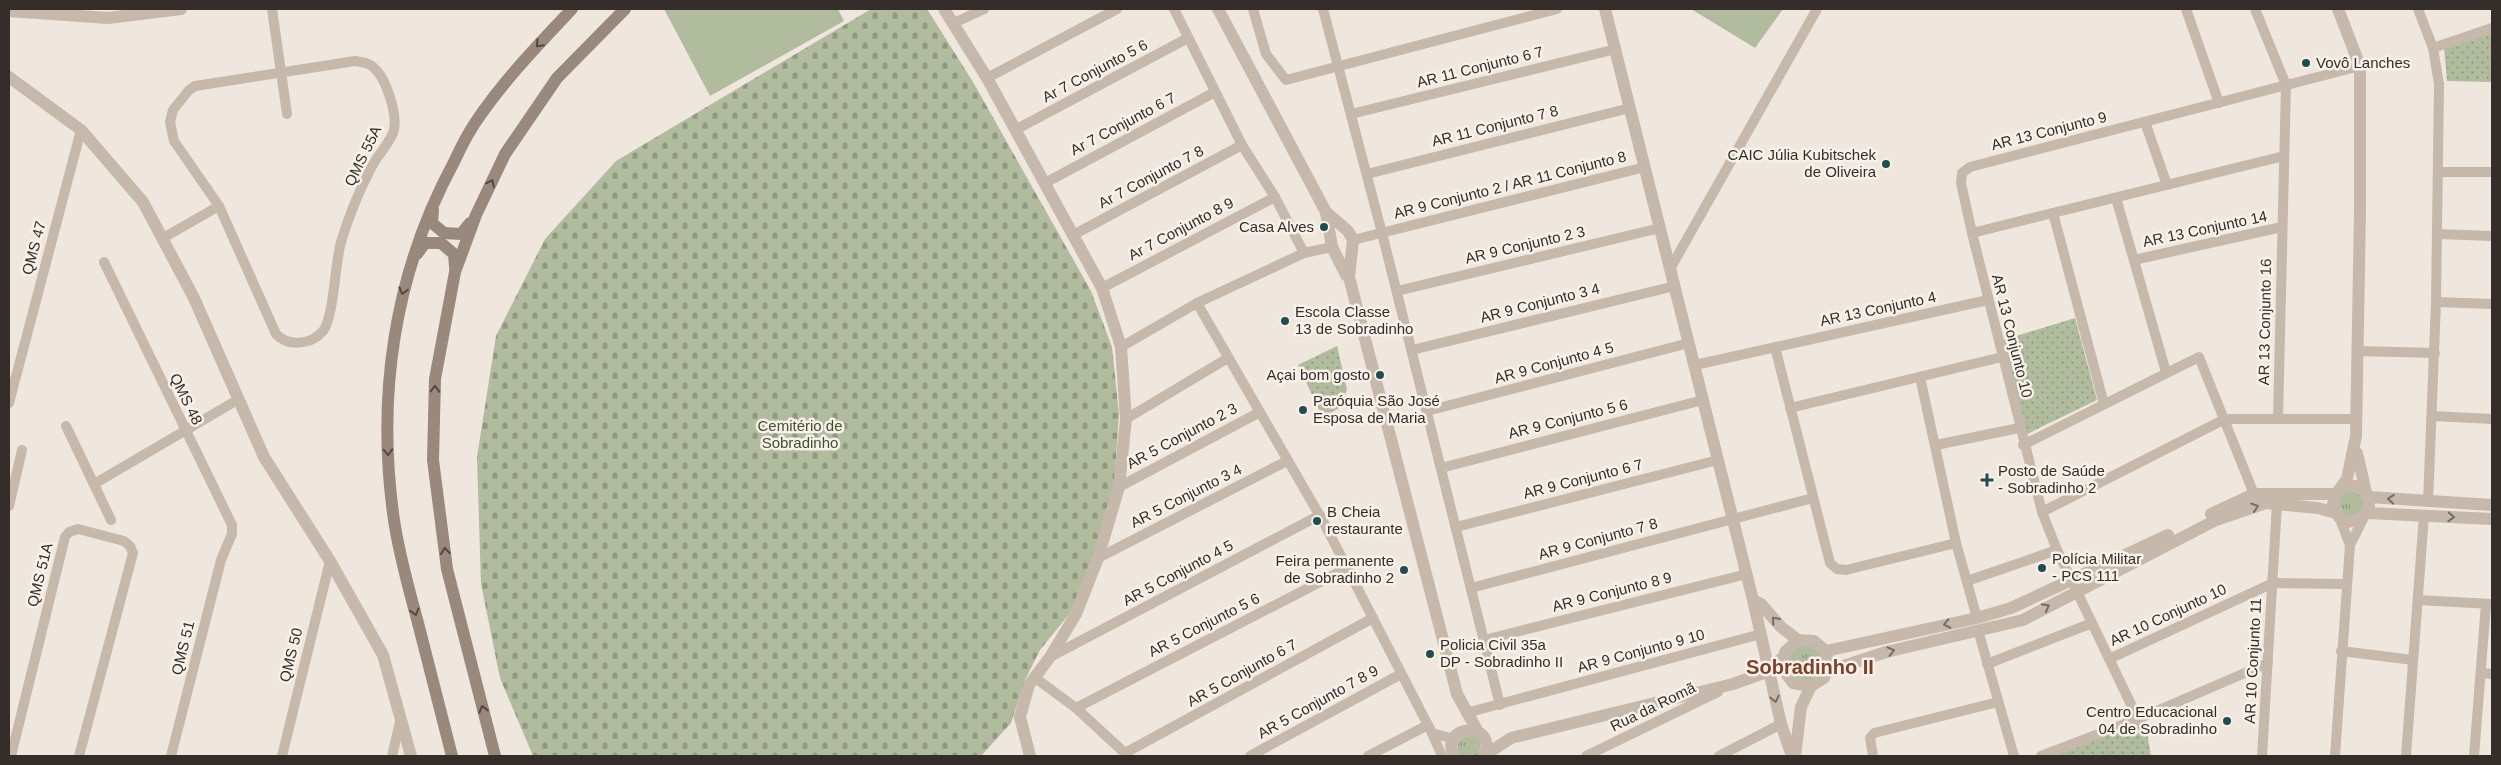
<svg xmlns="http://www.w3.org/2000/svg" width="2501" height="765" font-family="Arial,sans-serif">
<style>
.grass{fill:url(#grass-tufts)}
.cemetery{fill:url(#cemetery-stones)}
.park{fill:url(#park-dots)}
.pitch{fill:#b1bc9f}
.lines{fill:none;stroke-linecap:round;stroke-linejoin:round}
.minor{stroke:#c6b8aa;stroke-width:10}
.tertiary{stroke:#c6b8aa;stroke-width:12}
.secondary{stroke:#99887c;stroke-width:12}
.oneway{stroke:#524842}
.oneway2{stroke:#766c63}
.poi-dot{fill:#234c51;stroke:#f7f1e9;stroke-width:2}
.labels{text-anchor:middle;stroke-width:5;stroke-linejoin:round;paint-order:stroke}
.poi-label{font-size:15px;fill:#342d29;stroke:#f7f1e9;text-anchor:start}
.street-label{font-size:15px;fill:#342d29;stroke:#f7f1e9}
.park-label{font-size:15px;fill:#43502f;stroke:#f7f1e9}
.district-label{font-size:20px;font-weight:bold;fill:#7a412b;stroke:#f7f1e9}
</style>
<defs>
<pattern id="grass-tufts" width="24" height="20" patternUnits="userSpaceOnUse" patternTransform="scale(1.25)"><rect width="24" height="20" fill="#b1bc9f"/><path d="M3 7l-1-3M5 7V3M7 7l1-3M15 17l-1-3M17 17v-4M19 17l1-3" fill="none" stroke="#919982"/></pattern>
<pattern id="cemetery-stones" width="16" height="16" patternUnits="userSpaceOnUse" patternTransform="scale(1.25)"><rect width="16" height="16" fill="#b1bc9f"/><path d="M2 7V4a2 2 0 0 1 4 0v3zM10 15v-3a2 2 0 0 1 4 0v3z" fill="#919982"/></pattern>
<pattern id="park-dots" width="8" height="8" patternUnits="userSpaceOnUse" patternTransform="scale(1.25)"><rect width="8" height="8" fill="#b1bc9f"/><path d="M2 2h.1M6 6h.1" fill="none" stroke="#919982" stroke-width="1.8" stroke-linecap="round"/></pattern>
</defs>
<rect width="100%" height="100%" fill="#efe7dd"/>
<g class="grass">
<polygon points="2351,488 2365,500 2360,514 2346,518 2336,499"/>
<polygon points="1794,645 1816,645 1826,665 1812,683 1790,677 1786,655"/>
<path d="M1470 734 1481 740 1479 756H1459C1456 742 1457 740 1470 734Z"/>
</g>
<polygon class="cemetery" points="871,9 927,9 973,82 1091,291 1112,347 1119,414 1114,486 1096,549 1070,613 1040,650 1025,680 1011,723 981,756 533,756 500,678 481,584 477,457 496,336 545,239 616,161"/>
<g class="park">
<polygon points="2492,32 2492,82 2447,81 2444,48"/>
<polygon points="2075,318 2097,400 2025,435 2003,340"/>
<polygon points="1337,346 1347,389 1342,406 1323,418 1298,365"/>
<polygon points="2145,720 2151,756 2055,756"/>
</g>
<g class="pitch">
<polygon points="664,9 838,9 844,21 710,96"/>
<polygon points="1691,9 1783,9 1755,48"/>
</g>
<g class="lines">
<g class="minor">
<polyline points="272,9 287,114"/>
<polyline points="1174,9 1242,145 1275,197 1304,253"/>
<polyline points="1253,9 1266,54 1286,80 1557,9"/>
<polyline points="1323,9 1382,233 1500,705"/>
<polyline points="2186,9 2219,103"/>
<polyline points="2255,9 2286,85 2278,418"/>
<polyline points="2418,9 2433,48 2439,84 2436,302 2428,502"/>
<polyline points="954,23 984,9"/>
<polyline points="2433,48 2492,28"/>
<path d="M355 61C361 62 368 62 373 67 386 77 399 117 393 133 388 145 377 156 371 168 360 189 348 219 341 242 335 262 334 317 323 331 311 345 288 347 276 334L219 206 174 141 170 122 173 110 189 90 195 86Z"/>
<polyline points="987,78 1117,9"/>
<polyline points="1351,114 1616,49"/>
<polyline points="2145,122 2167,185"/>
<polyline points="1015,130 1188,38"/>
<polyline points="2438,172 2492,172"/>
<polyline points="1367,174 1630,108"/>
<polyline points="1045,183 1215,92"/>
<polyline points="2116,198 2166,372"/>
<polyline points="2053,213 2104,404"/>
<polyline points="1972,233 2284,156"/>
<polyline points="2438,234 2492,236"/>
<polyline points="1073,235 1242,145"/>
<polyline points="163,238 219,206"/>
<polyline points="1353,240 1645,167"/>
<polyline points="2134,260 2282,227"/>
<polyline points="104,262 232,525 232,534 221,560 171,756"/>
<polyline points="1670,269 1817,9"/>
<polyline points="1102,288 1275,197"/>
<polyline points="1397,291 1660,228"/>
<polyline points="2436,302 2492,304"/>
<polyline points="1197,303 1324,523 1432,733 1442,756"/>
<polyline points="1121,347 1197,303 1304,253 1332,247"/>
<polyline points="1775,347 1830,563 1837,569 1846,570 1956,543"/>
<polyline points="1412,350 1675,286"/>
<polyline points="2358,351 2435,353"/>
<polyline points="1695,365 1988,300"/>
<polyline points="1920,377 1956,543 1977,618"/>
<polyline points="9,403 81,130"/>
<polyline points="1790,408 2002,357"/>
<polyline points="1427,411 1689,343"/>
<polyline points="2433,416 2492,419"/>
<polyline points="1126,419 1228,358"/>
<polyline points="66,426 111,520"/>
<polyline points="1936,445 2019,428"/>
<polyline points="2023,445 2199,357 2254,494"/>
<polyline points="1441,468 1703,400"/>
<polyline points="94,484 239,399"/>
<polyline points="1119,487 1260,412"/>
<polyline points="9,506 22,450"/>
<polyline points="2042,512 2225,419 2356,419"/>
<polyline points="2339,517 2350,545"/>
<polyline points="1456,527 1718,460"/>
<polyline points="1098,558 1287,461"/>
<polyline points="1967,581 2057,550"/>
<polyline points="1471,588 1813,498"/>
<polyline points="2418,600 2491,604"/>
<polyline points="1978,630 2014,756"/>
<polyline points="1484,640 1747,574"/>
<polyline points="2341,651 2413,660"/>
<polyline points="1050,657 1320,515"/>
<polyline points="2109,659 2273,583 2347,584"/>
<polyline points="1987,664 2092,623"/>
<polyline points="2481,673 2492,674"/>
<polyline points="1034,677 1076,708 1128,756"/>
<polyline points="1076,708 1347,568"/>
<polyline points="1466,713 1761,634"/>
<polyline points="2138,719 2057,550 2042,512 1972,233 1961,183 1962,173 1970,167 2360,66"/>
<polyline points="1432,733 1454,739"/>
<polyline points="1125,753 1373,618"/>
<polyline points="11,756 65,537 69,532 78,529 124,541 130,546 133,553 79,756"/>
<polyline points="282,756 330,561"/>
<polyline points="392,756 400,722"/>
<polyline points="1250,756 1401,674"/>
<polyline points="1368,756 1428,725"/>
<polyline points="1586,756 1718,692"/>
<polyline points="1719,756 1781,724"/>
<polyline points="1873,756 1870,738 1874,733 1998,702"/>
<polyline points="2041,756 2138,719 2268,663"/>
<polyline points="2262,756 2277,504"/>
<polyline points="2335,756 2350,545 2364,517"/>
<polyline points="2406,756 2424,515"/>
<polyline points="2474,756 2486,604"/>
</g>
<g class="tertiary">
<polyline points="944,9 987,78 1102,288 1121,347 1126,419 1119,487 1098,558 1076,614 1050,657 1029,685 1020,717 1030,756"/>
<polyline points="1218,9 1326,212 1332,247 1346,275 1349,277 1457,694 1478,732"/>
<polyline points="1605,9 1753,600 1781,724 1792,756"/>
<polyline points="2338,9 2360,66 2360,211 2356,436 2347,479 2336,494 2333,504 2339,517 2348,522 2361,519 2369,509 2369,497 2358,486 2343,487"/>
<polyline points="9,11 108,18 181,9"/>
<polyline points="9,77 81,130 143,202 194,298 264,457 330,561 383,655 411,756"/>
<polyline points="1326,212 1348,231 1353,240 1349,277"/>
<polyline points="2357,453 2366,492"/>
<polyline points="2369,497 2492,505"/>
<polyline points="2367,513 2492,519"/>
<polyline points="2211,514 2254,494 2336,494"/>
<polyline points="1753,600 1761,604 1781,627 1798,640 1814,641 1826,651 1829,664 1824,678 1811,686 1793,683 1783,669 1785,652 1798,640"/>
<polyline points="1826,651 1977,618 2011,608 2168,535"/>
<polyline points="1828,671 1886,652 2023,620 2216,520 2266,503 2318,508 2336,513"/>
<polyline points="1485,755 1511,738 1733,684 1769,671 1783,657"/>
<path d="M1454 756C1438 724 1499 720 1484 756"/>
<polyline points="1795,756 1801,707 1811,686"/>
</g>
<g class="secondary">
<polyline points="433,210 432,223 444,233 461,234 470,223"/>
<polyline points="417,254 425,243 441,243 454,254 455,267"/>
<path d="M452 756C441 712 429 667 418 623 409 589 399 555 394 520 376 396 394 273 454 162 460 149 467 135 475 123 503 81 538 45 572 9"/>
<polyline points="495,756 447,569 433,460 435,379 455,272 476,215 505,154 557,78 625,9"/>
</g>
</g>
<defs><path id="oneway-chevron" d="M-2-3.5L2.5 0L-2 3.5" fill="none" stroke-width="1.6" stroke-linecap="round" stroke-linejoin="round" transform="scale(1.25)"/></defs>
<g class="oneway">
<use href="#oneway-chevron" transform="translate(539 44) rotate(133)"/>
<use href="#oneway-chevron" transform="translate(491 183) rotate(-64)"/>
<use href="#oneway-chevron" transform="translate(403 291) rotate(105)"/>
<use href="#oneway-chevron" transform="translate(435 389) rotate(-89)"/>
<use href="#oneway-chevron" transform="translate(388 452) rotate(88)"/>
<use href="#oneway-chevron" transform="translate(445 551) rotate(-97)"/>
<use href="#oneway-chevron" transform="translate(415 612) rotate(75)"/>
<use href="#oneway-chevron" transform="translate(483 709) rotate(-104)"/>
</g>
<g class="oneway2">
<use href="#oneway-chevron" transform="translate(2391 499) rotate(-175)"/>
<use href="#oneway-chevron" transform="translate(2255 507) rotate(-18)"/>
<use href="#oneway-chevron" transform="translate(2451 517) rotate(3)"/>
<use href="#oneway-chevron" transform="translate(2046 607) rotate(-28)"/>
<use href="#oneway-chevron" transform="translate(1775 620) rotate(-131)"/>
<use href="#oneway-chevron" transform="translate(1947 624) rotate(168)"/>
<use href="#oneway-chevron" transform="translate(1891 651) rotate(-14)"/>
<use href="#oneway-chevron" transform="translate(1775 699) rotate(77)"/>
</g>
<g class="poi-dot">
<circle cx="2306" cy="63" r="5"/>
<circle cx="1886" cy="164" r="5"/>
<circle cx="1324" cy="227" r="5"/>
<circle cx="1285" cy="321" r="5"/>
<circle cx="1380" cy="375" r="5"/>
<circle cx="1303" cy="410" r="5"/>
<path d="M1984.5 472.5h5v5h5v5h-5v5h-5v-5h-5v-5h5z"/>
<circle cx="1317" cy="521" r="5"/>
<circle cx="2042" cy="568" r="5"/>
<circle cx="1404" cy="570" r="5"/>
<circle cx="1430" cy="654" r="5"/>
<circle cx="2227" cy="721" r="5"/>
</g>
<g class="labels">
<g class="poi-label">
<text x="2316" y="68">Vovô Lanches</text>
<text x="1876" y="160" text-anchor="end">CAIC Júlia Kubitschek<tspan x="1876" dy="17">de Oliveira</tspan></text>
<text x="1314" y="232" text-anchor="end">Casa Alves</text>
<text x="1295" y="317">Escola Classe<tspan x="1295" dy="17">13 de Sobradinho</tspan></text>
<text x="1370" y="380" text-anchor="end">Açai bom gosto</text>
<text x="1313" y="406">Paróquia São José<tspan x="1313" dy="17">Esposa de Maria</tspan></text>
<text x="1998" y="476">Posto de Saúde<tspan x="1998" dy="17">- Sobradinho 2</tspan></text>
<text x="1327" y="517">B Cheia<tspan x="1327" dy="17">restaurante</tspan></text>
<text x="2052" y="564">Polícia Militar<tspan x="2052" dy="17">- PCS 111</tspan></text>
<text x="1394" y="566" text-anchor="end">Feira permanente<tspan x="1394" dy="17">de Sobradinho 2</tspan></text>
<text x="1440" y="650">Policia Civil 35a<tspan x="1440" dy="17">DP - Sobradinho II</tspan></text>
<text x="2217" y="717" text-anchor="end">Centro Educacional<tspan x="2217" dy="17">04 de Sobradinho</tspan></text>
</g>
<g class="street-label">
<text transform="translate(1480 67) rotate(-14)" y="5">AR 11 Conjunto 6 7</text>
<text transform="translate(1095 71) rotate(-28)" y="5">Ar 7 Conjunto 5 6</text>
<text transform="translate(1123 124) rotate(-28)" y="5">Ar 7 Conjunto 6 7</text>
<text transform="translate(1495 126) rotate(-14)" y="5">AR 11 Conjunto 7 8</text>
<text transform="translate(2049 131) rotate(-14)" y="5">AR 13 Conjunto 9</text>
<text transform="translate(363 156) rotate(-64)" y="5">QMS 55A</text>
<text transform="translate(1151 177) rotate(-28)" y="5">Ar 7 Conjunto 7 8</text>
<text transform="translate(1510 185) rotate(-14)" y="5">AR 9 Conjunto 2 / AR 11 Conjunto 8</text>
<text transform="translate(1181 229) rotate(-28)" y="5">Ar 7 Conjunto 8 9</text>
<text transform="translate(2205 229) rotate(-12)" y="5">AR 13 Conjunto 14</text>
<text transform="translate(1525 245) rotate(-13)" y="5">AR 9 Conjunto 2 3</text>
<text transform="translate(34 248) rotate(-75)" y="5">QMS 47</text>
<text transform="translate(1540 303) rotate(-14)" y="5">AR 9 Conjunto 3 4</text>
<text transform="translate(1878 309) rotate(-12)" y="5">AR 13 Conjunto 4</text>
<text transform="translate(2265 322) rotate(-89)" y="5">AR 13 Conjunto 16</text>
<text transform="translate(2012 336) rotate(76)" y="5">AR 13 Conjunto 10</text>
<text transform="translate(1554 363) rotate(-15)" y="5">AR 9 Conjunto 4 5</text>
<text transform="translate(186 399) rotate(64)" y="5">QMS 48</text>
<text transform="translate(1568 419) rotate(-14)" y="5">AR 9 Conjunto 5 6</text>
<text transform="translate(1182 436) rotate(-28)" y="5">AR 5 Conjunto 2 3</text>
<text transform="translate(1583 479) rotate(-14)" y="5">AR 9 Conjunto 6 7</text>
<text transform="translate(1186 496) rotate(-27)" y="5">AR 5 Conjunto 3 4</text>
<text transform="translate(1598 539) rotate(-15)" y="5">AR 9 Conjunto 7 8</text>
<text transform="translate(1178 573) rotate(-28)" y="5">AR 5 Conjunto 4 5</text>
<text transform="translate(40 575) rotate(-76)" y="5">QMS 51A</text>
<text transform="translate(1612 592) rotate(-14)" y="5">AR 9 Conjunto 8 9</text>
<text transform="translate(2168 615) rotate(-25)" y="5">AR 10 Conjunto 10</text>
<text transform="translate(1204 625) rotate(-27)" y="5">AR 5 Conjunto 5 6</text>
<text transform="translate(183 648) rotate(-76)" y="5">QMS 51</text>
<text transform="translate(1641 651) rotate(-15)" y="5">AR 9 Conjunto 9 10</text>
<text transform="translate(291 655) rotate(-76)" y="5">QMS 50</text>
<text transform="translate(2253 661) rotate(-87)" y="5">AR 10 Conjunto 11</text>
<text transform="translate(1242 673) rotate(-29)" y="5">AR 5 Conjunto 6 7</text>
<text transform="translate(1318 702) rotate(-29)" y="5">AR 5 Conjunto 7 8 9</text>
<text transform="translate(1653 707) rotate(-26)" y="5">Rua da Romã</text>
</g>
<g class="park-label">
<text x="800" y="431">Cemitério de<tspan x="800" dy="17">Sobradinho</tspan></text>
</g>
<g class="district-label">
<text x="1810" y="674">Sobradinho II</text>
</g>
</g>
<rect width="2501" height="765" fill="none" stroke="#342d29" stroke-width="20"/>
</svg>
